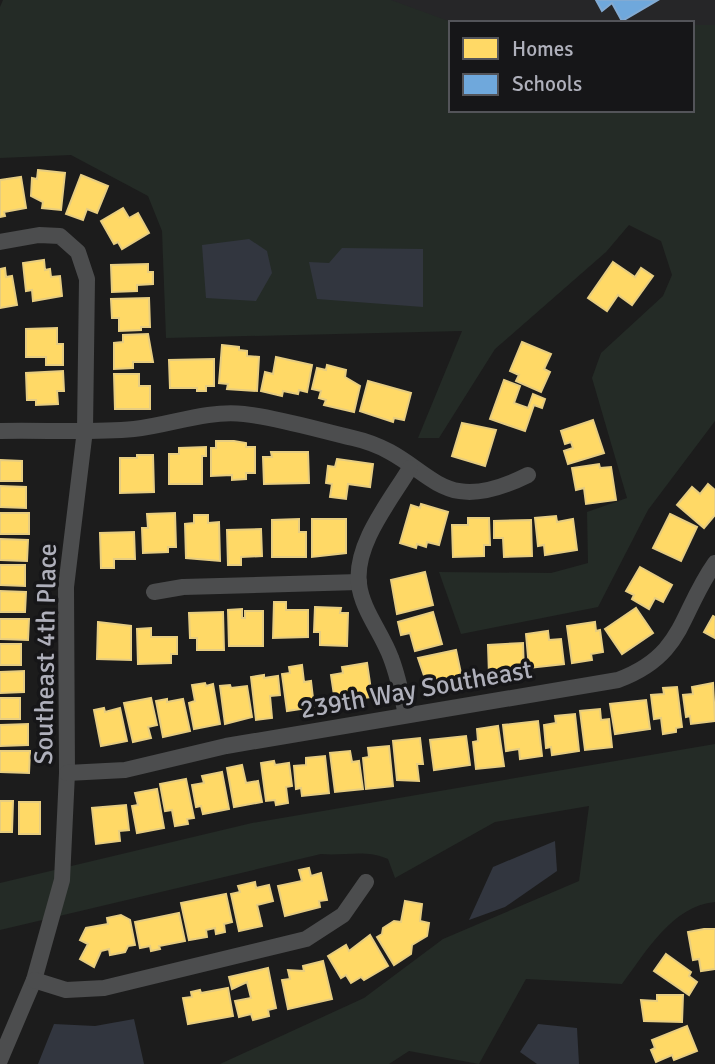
<svg xmlns="http://www.w3.org/2000/svg" width="715" height="1064" font-family="Signika,sans-serif">
<style>
.built{fill:#262628}
.green{fill:#242b26}
.water{fill:#32363f}
.homes{fill:#ffd966;stroke:#e7cd80;stroke-width:2}
.schools{fill:#6fa8dc;stroke:#82aad2;stroke-width:2}
.lines{fill:none;stroke-linecap:round;stroke-linejoin:round}
.street{stroke:#4c4d4e;stroke-width:16}
.labels{text-anchor:middle;stroke-width:7;stroke-linejoin:round;paint-order:stroke}
.street-label{font-size:26px;fill:#afb0bb;stroke:#161618}
</style>
<rect width="100%" height="100%" fill="#1c1c1c"/>
<polygon class="built" points="51,0 715,0 715,53 692,53 692,23 451,23"/>
<g class="green">
<polygon points="3,0 391,0 454,23 451,23 451,110 692,110 692,25 715,25 715,421 648,510 598,607 461,634 439,572 551,573 588,563 587,512 627,498 592,378 601,353 663,296 672,275 661,241 629,225 606,252 495,349 439,438 418,438 462,331 166,338 162,231 148,196 71,155 0,158 0,7"/>
<path d="M715 744V902C672 906 646 952 622 984L526 979 479 1064 409 1051 389 1064H220L364 998 443 939 579 881 589 806 495 822 395 878 388 859C365 849 347 856 321 854L0 930V883L252 823Z"/>
</g>
<g class="water">
<polygon points="249,239 267,251 272,273 256,301 206,298 202,245"/>
<polygon points="342,248 423,249 423,307 317,299 309,262 329,263"/>
<polygon points="555,841 557,871 505,907 469,920 493,867"/>
<polygon points="134,1019 144,1064 38,1064 54,1024 95,1026"/>
<polygon points="538,1024 577,1028 579,1064 537,1064 520,1052"/>
</g>
<g class="homes">
<polygon points="38,170 65,173 61,210 42,208 43,202 31,196 32,178 37,179"/>
<polygon points="81,175 108,186 97,213 87,209 83,220 66,214"/>
<polygon points="21,177 26,208 4,212 5,216 0,217 0,180"/>
<polygon points="123,208 129,218 138,213 149,233 122,249 118,242 114,244 101,221"/>
<polygon points="44,260 45,270 50,269 51,277 60,276 62,296 33,301 32,290 26,291 23,263"/>
<polygon points="613,262 635,277 641,268 653,276 632,305 618,295 607,311 588,298"/>
<polygon points="148,264 148,272 153,272 153,284 137,285 137,291 112,292 111,265"/>
<polygon points="5,268 6,277 12,276 17,305 0,308 0,269"/>
<polygon points="149,298 150,327 141,327 141,330 119,331 119,318 112,318 111,299"/>
<polygon points="57,328 57,344 63,344 63,365 46,365 46,357 26,357 26,329"/>
<polygon points="148,334 153,362 133,362 133,368 114,369 114,343 123,342 123,335"/>
<polygon points="522,342 551,354 544,369 550,372 541,392 516,381 519,375 510,371"/>
<polygon points="222,345 239,347 239,350 247,351 247,356 259,357 257,391 227,389 228,384 219,383"/>
<polygon points="276,357 312,365 307,392 299,390 298,394 283,391 282,396 261,391 265,372 273,374"/>
<polygon points="214,359 214,386 206,386 206,391 197,391 197,388 170,388 169,360"/>
<polygon points="327,365 346,370 345,377 360,386 354,412 324,405 326,400 319,398 321,391 312,389 317,368 326,370"/>
<polygon points="63,371 64,391 57,391 58,404 36,405 36,400 27,400 26,373"/>
<polygon points="114,374 139,374 139,386 150,386 150,409 115,409"/>
<polygon points="504,380 520,386 514,403 528,408 533,394 545,399 542,408 534,405 525,431 490,419"/>
<polygon points="368,381 411,393 404,420 394,418 393,422 360,411"/>
<polygon points="593,420 604,453 568,464 564,451 573,448 571,442 565,444 561,431"/>
<polygon points="462,423 496,430 485,466 452,456"/>
<polygon points="216,441 234,441 246,443 246,447 255,447 255,473 246,473 246,479 232,480 232,475 211,476 211,448 216,448"/>
<polygon points="206,447 206,456 202,456 202,484 169,484 169,454 179,454 179,448"/>
<polygon points="271,452 308,452 309,483 264,484 263,457 272,457"/>
<polygon points="137,455 153,455 154,492 120,493 120,458 137,458"/>
<polygon points="337,459 373,464 370,487 348,484 346,499 330,497 332,484 326,483 328,466 335,467"/>
<polygon points="0,460 22,461 22,481 0,481"/>
<polygon points="599,464 600,468 611,467 616,500 586,504 584,488 576,490 572,468"/>
<polygon points="708,484 715,490 715,515 704,528 677,505 692,487 700,494"/>
<polygon points="0,486 26,487 26,508 0,507"/>
<polygon points="421,504 448,512 439,545 427,542 426,547 417,544 416,548 400,543 411,505 420,508"/>
<rect x="0" y="513" width="29" height="21"/>
<polygon points="175,513 176,547 168,547 168,552 143,553 142,528 148,528 147,514"/>
<polygon points="670,514 697,527 681,561 653,548"/>
<polygon points="194,515 208,515 208,523 219,522 220,561 186,558 185,524 194,523"/>
<polygon points="556,516 557,522 573,519 577,550 545,555 544,545 538,546 535,518"/>
<polygon points="468,518 489,518 490,545 484,545 484,556 453,557 452,525 468,525"/>
<polygon points="299,519 299,532 306,532 306,557 272,557 272,520"/>
<polygon points="312,519 346,519 346,553 312,557"/>
<polygon points="531,520 532,556 504,557 503,538 494,538 494,521"/>
<polygon points="261,529 262,556 241,557 241,565 228,565 227,530"/>
<polygon points="134,532 135,559 114,559 114,568 101,568 100,533"/>
<polygon points="0,539 28,540 27,561 0,560"/>
<polygon points="0,565 25,565 25,586 0,585"/>
<polygon points="640,567 672,585 663,602 655,598 649,609 632,599 634,595 626,591"/>
<polygon points="425,572 433,605 397,614 391,580"/>
<polygon points="0,591 26,592 25,612 0,612"/>
<polygon points="274,602 286,602 286,610 308,610 308,637 273,638"/>
<polygon points="315,607 341,608 340,613 348,613 347,646 320,645 320,632 314,632"/>
<polygon points="636,608 653,633 622,654 605,629"/>
<polygon points="242,609 242,618 245,618 245,611 263,611 263,646 229,646 228,610"/>
<polygon points="223,612 224,650 197,650 197,638 190,638 189,613"/>
<polygon points="433,612 442,644 415,651 410,633 401,635 398,622"/>
<polygon points="713,616 715,617 715,638 704,632"/>
<polygon points="0,619 29,619 28,640 0,639"/>
<polygon points="98,622 131,626 131,660 97,659"/>
<polygon points="595,622 596,631 600,630 603,652 591,654 592,660 572,663 567,626"/>
<polygon points="151,628 151,637 177,637 177,654 171,654 171,663 138,664 137,629"/>
<polygon points="548,631 549,640 561,639 564,664 529,668 526,634"/>
<polygon points="523,643 524,673 489,675 488,645"/>
<rect x="0" y="644" width="21" height="21"/>
<polygon points="456,650 463,683 429,690 418,658"/>
<polygon points="367,663 372,697 335,702 331,675 343,673 342,667"/>
<polygon points="302,665 304,682 311,681 314,707 287,711 282,674 290,673 289,667"/>
<polygon points="24,671 24,692 0,693 0,672"/>
<polygon points="264,675 264,678 278,676 280,695 270,696 272,718 256,720 251,677"/>
<polygon points="205,683 206,686 213,684 220,724 194,729 189,703 195,701 192,685"/>
<polygon points="713,683 715,721 691,724 690,716 686,717 683,695 693,694 692,687"/>
<polygon points="230,685 231,688 247,686 252,717 225,724 220,686"/>
<polygon points="677,687 682,727 676,728 676,732 663,734 661,718 654,719 651,695 664,694 663,688"/>
<rect x="0" y="698" width="20" height="21"/>
<polygon points="151,698 157,725 148,727 151,738 133,742 124,703"/>
<polygon points="167,699 167,702 183,699 190,731 163,737 156,701"/>
<polygon points="646,700 650,729 615,734 610,704"/>
<polygon points="104,708 105,712 120,708 127,741 101,746 94,710"/>
<polygon points="600,709 601,720 609,719 612,747 585,750 580,711"/>
<polygon points="575,714 579,751 552,755 551,747 546,748 544,725 556,723 555,716"/>
<polygon points="538,721 542,756 520,759 519,749 506,751 503,725"/>
<polygon points="28,724 28,745 0,746 0,725"/>
<polygon points="498,726 504,766 476,769 473,742 478,741 477,729"/>
<polygon points="466,736 470,765 434,770 430,740"/>
<polygon points="420,738 423,764 417,764 419,781 397,780 393,741"/>
<polygon points="389,746 393,786 366,789 363,758 369,757 368,748"/>
<polygon points="0,751 30,751 29,773 0,772"/>
<polygon points="350,751 352,762 359,761 363,789 335,792 330,753"/>
<polygon points="325,756 329,793 302,796 301,788 296,789 294,766 306,765 306,758"/>
<polygon points="274,761 275,765 289,763 292,786 286,787 288,803 276,805 275,800 266,801 261,763"/>
<polygon points="242,765 246,783 258,781 262,802 234,807 227,768"/>
<polygon points="222,772 229,809 203,814 201,806 196,807 192,785 204,783 202,776"/>
<polygon points="186,779 194,818 187,819 188,824 175,826 172,810 165,811 160,784"/>
<polygon points="157,789 164,828 137,833 132,806 138,805 135,793"/>
<polygon points="0,801 13,801 12,832 0,832"/>
<rect x="19" y="802" width="21" height="32"/>
<polygon points="126,805 129,830 119,831 120,841 96,844 92,808"/>
<polygon points="309,868 311,876 321,873 327,900 319,901 320,907 285,916 278,886 302,881 299,870"/>
<polygon points="255,882 256,888 269,885 273,901 257,905 262,926 239,931 231,894 240,892 238,886"/>
<polygon points="226,894 232,922 224,924 225,932 216,934 215,928 206,930 207,937 189,940 181,903"/>
<polygon points="405,901 422,904 420,921 429,923 427,936 412,945 411,954 394,965 377,937 382,934 383,928 394,921 401,922"/>
<polygon points="179,913 185,941 159,946 160,949 151,951 150,946 140,948 135,922"/>
<polygon points="121,915 130,920 135,945 128,946 125,952 110,955 109,949 101,951 94,967 80,959 88,944 80,940 86,928 108,924 107,918"/>
<polygon points="704,929 715,929 715,969 701,971 699,959 693,960 688,932"/>
<polygon points="370,935 388,966 364,980 361,977 351,983 346,975 341,978 328,956 346,945 349,951"/>
<polygon points="666,954 691,972 689,976 697,982 689,995 654,971"/>
<polygon points="323,961 332,999 288,1009 282,980 290,979 288,970 304,971 303,966"/>
<polygon points="268,968 276,1008 268,1010 269,1016 253,1020 251,1014 239,1017 235,1001 251,998 247,982 232,989 229,977"/>
<polygon points="228,988 233,1016 188,1024 183,998 192,997 191,992 200,990 201,993"/>
<polygon points="657,995 683,995 682,1022 644,1021 641,1000 657,1001"/>
<polygon points="687,1026 697,1051 674,1060 672,1055 656,1062 651,1050 655,1048 652,1040"/>
</g>
<polygon class="schools" points="596,0 658,0 622,21 612,3 602,11"/>
<g class="lines">
<g class="street">
<polyline points="0,242 39,235 60,236 78,252 87,279 85,430 66,587 67,773 62,880 34,980 0,1060"/>
<path d="M0 431C44 430 90 433 134 429 171 425 205 410 244 414 280 418 318 430 353 438 433 456 431 523 528 475"/>
<polyline points="154,592 183,587 359,582"/>
<path d="M406 715C402 696 398 676 391 658 382 633 362 610 359 584 354 544 391 500 410 468"/>
<path d="M67 773 125 770 226 746 618 680C685 655 679 614 715 563"/>
<polyline points="34,980 66,990 104,988 306,939 343,915 366,882"/>
</g>
</g>
<g class="labels">
<g class="street-label">
<text transform="translate(45 654) rotate(-89)" y="9">Southeast 4th Place</text>
<text transform="translate(416 689) rotate(-10)" y="9">239th Way Southeast</text>
</g>
</g>
<rect x="449" y="21" width="245" height="91" fill="#161618" stroke="#535459" stroke-width="2"/>
<rect x="463" y="38" width="35" height="21" fill="#ffd966" stroke="#535459" stroke-width="2"/>
<text x="512" y="56" font-size="21" fill="#afb0bb">Homes</text>
<rect x="463" y="74" width="35" height="21" fill="#6fa8dc" stroke="#535459" stroke-width="2"/>
<text x="512" y="91" font-size="21" fill="#afb0bb">Schools</text>
</svg>
